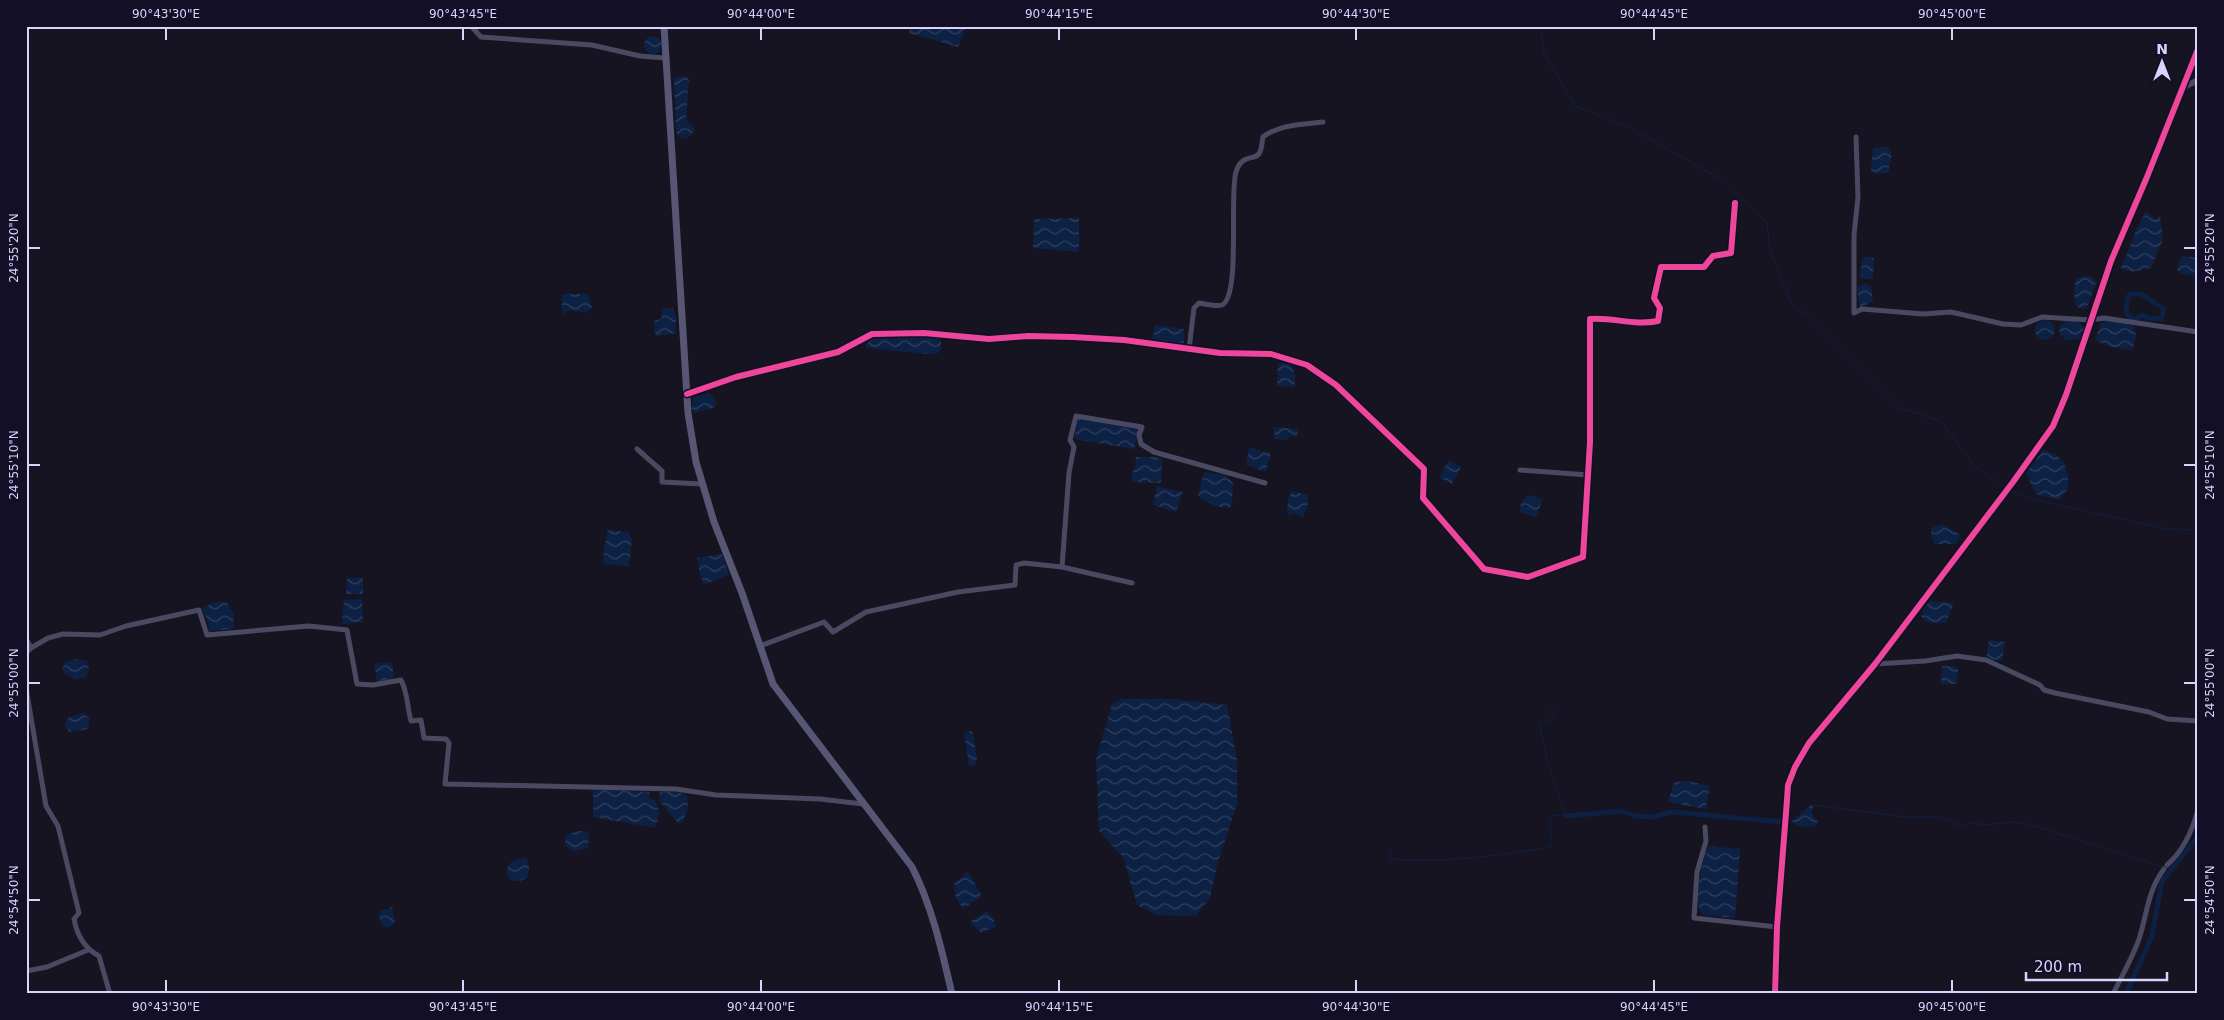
<svg xmlns="http://www.w3.org/2000/svg" width="2224" height="1020" font-family="'DejaVu Sans',sans-serif">
<style>
.water{fill:url(#water-waves)}
.lines{fill:none;stroke-linecap:round;stroke-linejoin:round}
.stream{stroke:#0d2144;stroke-width:1}
.canal{stroke:#0d2144;stroke-width:5}
.minor{stroke:#4a4962;stroke-width:5}
.tertiary{stroke:#4a4962;stroke-width:6}
.secondary{stroke:#575674;stroke-width:7}
.cycleway-casing{stroke:#130f26;stroke-width:9}
.cycleway{stroke:#ed469a;stroke-width:6}
.ticks{fill:none;stroke:#d9d4ff;stroke-width:2}
.neatline{fill:none;stroke:#d9d4ff;stroke-width:2}
.ticks-label{font-size:12px;text-anchor:middle;fill:#d9d4ff}
</style>
<defs>
<pattern id="water-waves" width="16" height="10" patternUnits="userSpaceOnUse" patternTransform="scale(1.25)"><rect width="16" height="10" fill="#0d2144"/><path d="M0 5q4-4 8 0t8 0" fill="none" stroke="#304060"/></pattern>
</defs>
<rect width="100%" height="100%" fill="#161421"/>
<g class="water">
<polygon points="910,26 966,26 958,47 909,33"/>
<circle cx="653" cy="45" r="9"/>
<polygon points="684,76 687,77 689,80 686,120 695,130 690,136 682,139 678,136 676,132 674,82 674,78"/>
<polygon points="1881,147 1888,147 1892,153 1888,173 1876,174 1871,170 1873,148"/>
<polygon points="2146,211 2156,220 2160,215 2163,239 2151,268 2131,272 2121,268 2137,228"/>
<polygon points="1079,218 1079,252 1033,248 1034,219"/>
<polygon points="2183,256 2198,258 2198,277 2182,274 2177,270 2179,261"/>
<polygon points="1863,257 1874,258 1873,279 1859,278"/>
<path d="M2088 276 2093 277 2096 283 2087 307 2085 309 2077 307C2073 298 2074 288 2076 278Z"/>
<polygon points="1864,283 1871,286 1873,301 1860,308 1857,287"/>
<polygon points="562,294 588,294 592,307 586,313 571,310 562,314"/>
<polygon points="673,308 676,316 676,333 657,336 654,332 654,321 661,319 663,309"/>
<circle cx="2045" cy="330" r="10"/>
<polygon points="2065,320 2078,322 2085,327 2080,339 2066,340 2060,334 2059,327"/>
<polygon points="2106,321 2123,322 2134,326 2136,335 2133,349 2131,350 2110,347 2095,340 2101,323"/>
<polygon points="1155,325 1184,329 1184,344 1152,340"/>
<polygon points="891,336 938,337 941,340 941,350 936,354 927,354 866,348 866,345 872,337"/>
<polygon points="1291,362 1295,375 1295,387 1277,386 1278,363"/>
<polygon points="708,393 715,399 716,404 714,408 694,413 692,409 693,398"/>
<polygon points="1078,419 1140,428 1134,449 1074,439"/>
<polygon points="1280,427 1298,430 1297,437 1290,436 1287,440 1274,439 1274,428"/>
<polygon points="1249,447 1261,451 1271,452 1266,472 1246,465"/>
<polygon points="2043,450 2056,454 2064,463 2068,475 2068,489 2059,500 2036,494 2026,473"/>
<polygon points="1136,457 1154,457 1162,459 1161,483 1132,482 1132,472 1135,468"/>
<polygon points="1449,460 1461,467 1452,484 1439,477"/>
<path d="M1204 472 1225 475 1233 483 1232 505 1229 508C1219 508 1204 503 1198 496Z"/>
<polygon points="1157,486 1183,492 1176,512 1153,505"/>
<polygon points="1292,491 1308,495 1308,504 1303,517 1293,513 1290,516 1287,513 1288,499"/>
<polygon points="1528,495 1543,499 1536,517 1520,512 1521,502"/>
<polygon points="1942,524 1959,534 1960,538 1955,544 1935,544 1932,539 1931,528"/>
<path d="M607 530 629 532 632 540 629 566 604 564C601 554 607 541 607 530Z"/>
<polygon points="722,554 729,575 704,585 700,574 697,558"/>
<polygon points="363,577 363,594 346,594 347,578"/>
<polygon points="362,599 363,622 342,624 344,600"/>
<polygon points="1931,601 1954,603 1946,623 1927,623 1921,616 1924,607"/>
<polygon points="215,602 227,602 229,608 234,613 233,629 209,631 208,622 202,608"/>
<polygon points="1989,640 2005,642 2002,661 1986,659"/>
<polygon points="75,659 87,661 89,670 86,677 76,680 64,673 62,669 65,662"/>
<polygon points="392,662 394,678 377,682 374,664"/>
<polygon points="1942,666 1954,666 1958,669 1956,684 1941,684"/>
<polygon points="1121,699 1171,699 1227,705 1237,760 1237,804 1218,862 1210,898 1196,916 1156,915 1137,905 1123,857 1099,831 1096,759 1112,704"/>
<polygon points="83,713 89,718 89,729 69,732 65,725 67,718"/>
<polygon points="970,731 973,733 977,759 975,765 969,766 964,733"/>
<polygon points="1687,781 1710,786 1706,809 1668,802 1674,782"/>
<polygon points="593,789 649,792 650,799 655,800 659,811 656,828 593,817"/>
<polygon points="670,791 679,792 687,796 688,806 683,822 678,823 659,801 660,792"/>
<path d="M1811 805H1814C1810 813 1812 817 1819 822L1817 825C1807 828 1800 827 1791 822Z"/>
<polygon points="578,831 586,831 589,835 588,848 575,851 568,849 565,842 566,835"/>
<path d="M1709 846 1740 849 1735 918 1703 915C1702 913 1700 911 1699 908 1696 897 1702 854 1709 846Z"/>
<path d="M526 857 529 866 528 877 520 881H511L506 873C508 861 515 860 526 857Z"/>
<polygon points="968,872 982,896 963,909 955,895 954,884"/>
<polygon points="392,907 395,923 390,927 383,927 378,915 381,911"/>
<polygon points="987,911 993,918 996,927 981,933 970,922"/>
</g>
<g class="lines">
<g class="stream">
<polyline points="1540,26 1544,53 1575,106 1627,126 1722,180 1767,223 1770,250 1792,305 1810,316 1900,408 1941,421 1974,465 2004,487"/>
<polyline points="2011,491 2027,498 2167,529 2198,530"/>
<polyline points="1551,707 1555,718 1539,724 1549,766 1565,813 1571,817"/>
<polyline points="1813,805 1906,817 1940,817 1961,826 1974,823 1985,825 2013,822 2028,824 2172,870"/>
<path d="M1390 848V859C1444 863 1498 856 1551 847L1550 821 1552 815 1566 816"/>
</g>
<g class="canal">
<polygon points="2131,294 2141,294 2164,309 2161,319 2147,318 2143,315 2133,320 2126,312 2128,297"/>
<polyline points="1566,816 1621,811 1636,816 1653,817 1672,812 1783,822"/>
<polyline points="2126,994 2152,936 2162,881 2198,837"/>
</g>
<g class="minor">
<polyline points="471,26 481,37 592,45 640,56 665,58"/>
<polyline points="1856,137 1858,197 1854,235 1854,313 1862,309 1923,314 1951,312 2003,324 2021,325 2042,317 2091,320 2104,318 2198,332"/>
<path d="M1189 349 1194 308 1199 303C1205 304 1216 307 1222 305 1241 296 1229 194 1236 172 1242 152 1256 162 1260 152 1262 148 1262 141 1263 137 1278 125 1304 124 1323 122"/>
<path d="M687 394 736 377 838 352 872 334 924 333 989 339 1028 336 1073 337 1124 340 1220 353 1271 354 1307 365 1336 385 1424 469 1423 498 1484 569 1528 577 1583 557 1590 442V319C1613 317 1634 326 1658 321L1660 308 1654 298 1661 267H1704L1713 256 1731 253 1735 203"/>
<polyline points="637,449 662,471 662,482 702,484"/>
<polyline points="1520,470 1588,475"/>
<polyline points="1062,567 1132,583"/>
<polyline points="26,638 31,648 26,653"/>
<polyline points="760,646 824,622 833,632 866,612 958,592 1015,585 1016,565 1024,563 1062,567 1069,473 1074,447 1070,440 1076,416 1142,427 1139,435 1141,444 1154,452 1265,483"/>
<path d="M31 648 48 638 63 634 100 635 126 626 199 610 207 635 309 626 347 630 357 684 373 685 401 680C408 693 407 707 411 721L421 720 424 738 446 739 449 743 445 784 676 789 716 795 820 799 863 804"/>
<polyline points="1875,664 1925,661 1957,656 1986,660 2040,685 2044,690 2055,693 2149,712 2167,719 2198,721"/>
<path d="M26 681 27 694 46 806 58 826 79 913 74 919C77 936 84 948 99 956L110 994"/>
<polyline points="1705,827 1706,841 1697,872 1694,918 1777,927"/>
<path d="M2167 865C2183 851 2193 829 2198 809"/>
<polyline points="26,971 47,967 88,950"/>
<path d="M2113 994C2122 976 2131 960 2138 942 2147 917 2147 891 2164 869"/>
</g>
<g class="tertiary">
<polyline points="2182,88 2198,80"/>
<polyline points="1775,994 1777,927 1787,800 1788,785 1795,767 1809,743 1875,664 2013,482 2053,426 2066,395 2111,261 2147,177 2198,49"/>
</g>
<path class="secondary" d="M664 26 688 413 696 462 714 522 742 593 773 684 912 867C932 906 942 951 952 994"/>
<defs>
<g id="cycleway">
<path d="M687 394 736 377 838 352 872 334 924 333 989 339 1028 336 1073 337 1124 340 1220 353 1271 354 1307 365 1336 385 1424 469 1423 498 1484 569 1528 577 1583 557 1590 442V319C1613 317 1634 326 1658 321L1660 308 1654 298 1661 267H1704L1713 256 1731 253 1735 203"/>
<polyline points="1775,994 1777,927 1787,800 1788,785 1795,767 1809,743 1875,664 2013,482 2053,426 2066,395 2111,261 2147,177 2198,49"/>
</g>
</defs>
<use href="#cycleway" class="cycleway-casing"/>
<use href="#cycleway" class="cycleway"/>
</g>
<path class="ticks" d="M166 28V40M463 28V40M761 28V40M1059 28V40M1356 28V40M1654 28V40M1952 28V40M28 248H40M2184 248H2196M28 465H40M2184 465H2196M28 683H40M2184 683H2196M28 900H40M2184 900H2196M166 980V992M463 980V992M761 980V992M1059 980V992M1356 980V992M1654 980V992M1952 980V992"/>
<rect width="2224" height="1020" fill="none" stroke="#130f26" stroke-width="55"/>
<g transform="translate(2162 62)" stroke="#130f26" stroke-width="4" paint-order="stroke">
<path d="M0-4L9 19L0 12L-9 19Z" fill="#d9d4ff"/>
<text y="-8" font-size="14" font-weight="bold" text-anchor="middle" fill="#d9d4ff">N</text>
</g>
<path d="M2026 972v8h141v-8" fill="none" stroke="#d9d4ff" stroke-width="2.5"/>
<text x="2034" y="972" font-size="15" fill="#d9d4ff" stroke="#130f26" stroke-width="4" paint-order="stroke">200 m</text>
<rect x="28" y="28" width="2168" height="964" class="neatline"/>
<g class="ticks-label">
<text x="166" y="18">90°43'30"E</text>
<text x="463" y="18">90°43'45"E</text>
<text x="761" y="18">90°44'00"E</text>
<text x="1059" y="18">90°44'15"E</text>
<text x="1356" y="18">90°44'30"E</text>
<text x="1654" y="18">90°44'45"E</text>
<text x="1952" y="18">90°45'00"E</text>
<text transform="translate(14 248) rotate(-90)" y="4">24°55'20"N</text>
<text transform="translate(2210 248) rotate(-90)" y="4">24°55'20"N</text>
<text transform="translate(14 465) rotate(-90)" y="4">24°55'10"N</text>
<text transform="translate(2210 465) rotate(-90)" y="4">24°55'10"N</text>
<text transform="translate(14 683) rotate(-90)" y="4">24°55'00"N</text>
<text transform="translate(2210 683) rotate(-90)" y="4">24°55'00"N</text>
<text transform="translate(14 900) rotate(-90)" y="4">24°54'50"N</text>
<text transform="translate(2210 900) rotate(-90)" y="4">24°54'50"N</text>
<text x="166" y="1011">90°43'30"E</text>
<text x="463" y="1011">90°43'45"E</text>
<text x="761" y="1011">90°44'00"E</text>
<text x="1059" y="1011">90°44'15"E</text>
<text x="1356" y="1011">90°44'30"E</text>
<text x="1654" y="1011">90°44'45"E</text>
<text x="1952" y="1011">90°45'00"E</text>
</g>
</svg>
